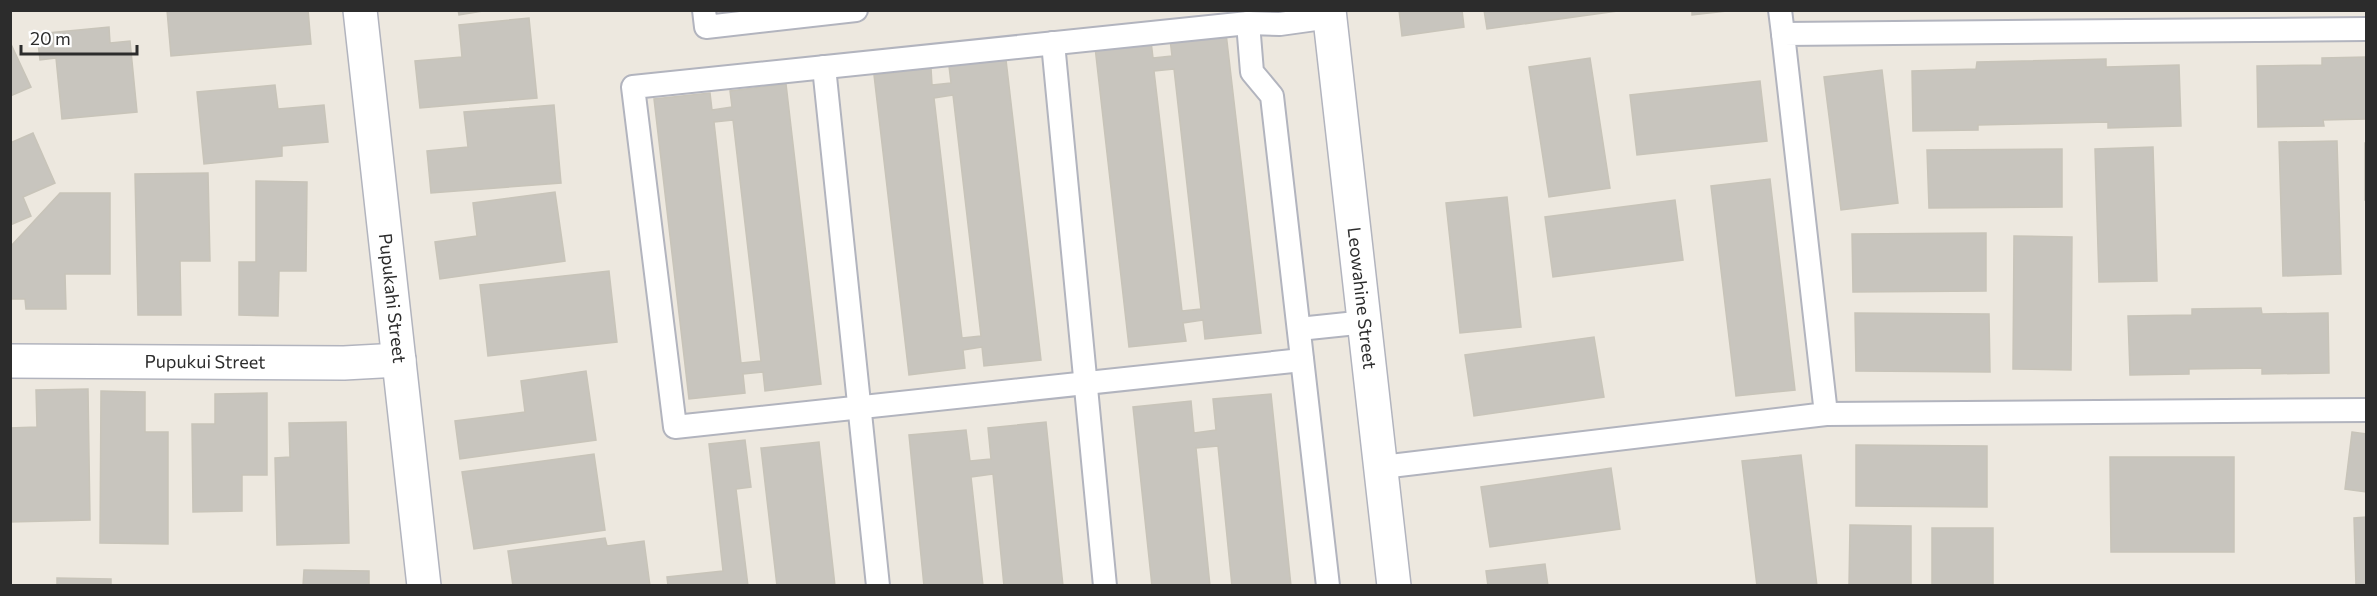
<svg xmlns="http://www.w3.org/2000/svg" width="2377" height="596" font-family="Commissioner,sans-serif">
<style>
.building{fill:#c8c5be;stroke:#c8c4b9;stroke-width:1.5;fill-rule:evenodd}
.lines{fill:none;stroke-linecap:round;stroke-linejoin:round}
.service-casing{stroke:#b2b4be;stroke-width:26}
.minor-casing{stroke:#b2b4be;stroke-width:36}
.tertiary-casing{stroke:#b2b4be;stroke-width:36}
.service{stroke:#fff;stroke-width:22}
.minor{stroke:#fff;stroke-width:33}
.tertiary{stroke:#fff;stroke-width:33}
.labels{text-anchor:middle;stroke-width:4.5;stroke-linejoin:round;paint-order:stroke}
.street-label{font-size:18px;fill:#2c2c2c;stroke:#fff}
</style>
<rect width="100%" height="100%" fill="#ede8df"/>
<g class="building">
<polygon points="167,10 308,10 311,44 171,56"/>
<polygon points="458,10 489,10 459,15"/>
<polygon points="1399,10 1462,10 1464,27 1402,36"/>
<polygon points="1484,10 1617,10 1617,11 1487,29"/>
<polygon points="1692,10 1736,10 1692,15"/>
<polygon points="529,18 537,98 420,108 415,61 462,57 459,25"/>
<polygon points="109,27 110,43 130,41 137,112 62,119 56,58 40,60 37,34"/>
<path d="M1226 33 1261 333 1205 339 1203 320 1183 323 1186 341 1129 347 1095 47 1151 41 1153 58 1172 56 1170 39ZM1174 69 1201 309 1182 311 1154 71Z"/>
<polygon points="10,42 31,87 10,96"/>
<polygon points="2366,57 2366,119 2323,120 2324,126 2258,127 2257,66 2322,65 2322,58"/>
<polygon points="1590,58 1610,188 1549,197 1529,67"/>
<polygon points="2106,59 2106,67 2179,65 2181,126 2108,128 2108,122 1978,125 1978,130 1913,131 1912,71 1976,69 1977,62"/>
<path d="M1006 60 1041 360 984 366 982 347 963 350 965 368 909 375 874 75 931 68 932 85 951 83 949 66ZM953 95 981 336 962 338 934 98Z"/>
<polygon points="1882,70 1898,203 1841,210 1824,77"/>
<polygon points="1760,81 1767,141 1637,155 1630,95"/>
<path d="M786 84 821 384 765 391 763 372 743 374 745 393 689 399 654 99 710 93 712 110 732 107 730 91ZM733 120 761 361 741 363 714 122Z"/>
<polygon points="275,85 278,109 324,105 328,142 282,146 282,156 204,164 197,92"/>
<polygon points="554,105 561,183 431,193 427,151 468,147 464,112"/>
<polygon points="33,133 55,183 23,197 31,216 10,225 10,143"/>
<polygon points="2337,141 2341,274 2283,276 2279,142"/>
<rect x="2365" y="143" width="1" height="57"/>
<polygon points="2153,147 2157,281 2099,282 2095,149"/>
<polygon points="2062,149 2062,207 1929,208 1927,150"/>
<polygon points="208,173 210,261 180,261 181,315 138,315 135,174"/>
<polygon points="1770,179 1795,390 1736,396 1711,186"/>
<polygon points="256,181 307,182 306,271 279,271 278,316 239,315 239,262 256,262"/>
<polygon points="555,192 565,261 440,279 435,242 477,236 473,203"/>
<polygon points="60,193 110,193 110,274 65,274 66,309 26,309 25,299 10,299 10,247"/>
<polygon points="1507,197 1521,327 1460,333 1446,203"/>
<polygon points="1675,200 1683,260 1553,277 1545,217"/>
<polygon points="1986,233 1986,291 1853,292 1852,234"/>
<polygon points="2014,236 2072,237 2071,370 2013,369"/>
<polygon points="609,271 617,342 488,356 480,285"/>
<polygon points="2261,308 2262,314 2328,313 2329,373 2262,374 2262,368 2189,369 2189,374 2130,375 2128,316 2192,315 2192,309"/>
<polygon points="1855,313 1989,314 1990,372 1856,371"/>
<polygon points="1594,337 1604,397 1474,416 1465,355"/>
<polygon points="586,371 596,440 460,459 455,421 525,412 521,381"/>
<polygon points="88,389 90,520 10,522 10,428 37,427 36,390"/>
<polygon points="101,391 145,392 145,432 168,432 168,544 100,543"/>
<polygon points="267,393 267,475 242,475 242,511 193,512 192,424 215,424 215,394"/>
<polygon points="1271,394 1291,586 1232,586 1218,446 1196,448 1210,586 1152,586 1133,407 1191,401 1194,433 1216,430 1213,399"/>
<polygon points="346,422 349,543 277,545 275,458 290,457 289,423"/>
<polygon points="1046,422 1063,586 1004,586 993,474 971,477 983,586 924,586 909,435 966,430 970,461 991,459 988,428"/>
<polygon points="2352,432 2366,434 2366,492 2345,489"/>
<polygon points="745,440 751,487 736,489 748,586 668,586 667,577 723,571 709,444"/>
<polygon points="819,442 835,586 777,586 761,448"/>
<polygon points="1856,445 1987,446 1987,507 1856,506"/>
<polygon points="594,454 605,530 474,549 462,472"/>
<polygon points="1801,455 1817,586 1757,586 1742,461"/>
<polygon points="2110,457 2234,457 2234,552 2111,552"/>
<polygon points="1611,468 1620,529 1490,547 1481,487"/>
<polygon points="2366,517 2366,586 2356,586 2354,518"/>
<polygon points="1850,525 1911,526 1911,586 1849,586"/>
<rect x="1932" y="528" width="61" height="58"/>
<polygon points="605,538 607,546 644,541 650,586 513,586 508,551"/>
<polygon points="1545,564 1548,586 1488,586 1486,571"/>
<polygon points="304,570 369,571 369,586 303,586"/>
<polygon points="57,578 111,579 111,586 57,586"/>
</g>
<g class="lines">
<defs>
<g id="service">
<polyline points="704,10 706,27 856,10"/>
<polyline points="1780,10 1783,34"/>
<polyline points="1248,23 1252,72 1272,96 1328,586"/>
<polyline points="1053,43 1105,586"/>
<polyline points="824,67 878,586"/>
<polyline points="1299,329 1366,322"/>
<polyline points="1302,360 675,427 633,87 1248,23 1280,24 1330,17"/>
<polyline points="1826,414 2366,410"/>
<polyline points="1382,467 1826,414 1783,34 2366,29"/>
</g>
<g id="minor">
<path id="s1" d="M1329 10 1394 586"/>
<path id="s2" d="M10 361 344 363 399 360"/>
</g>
<g id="tertiary">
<path id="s3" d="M360 10 424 586"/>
</g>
</defs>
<use href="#service" class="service-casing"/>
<use href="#minor" class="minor-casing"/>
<use href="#tertiary" class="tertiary-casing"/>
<use href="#service" class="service"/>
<use href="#minor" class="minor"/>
<use href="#tertiary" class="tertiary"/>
</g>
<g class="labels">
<g class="street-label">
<text dy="6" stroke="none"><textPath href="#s3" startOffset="290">Pupukahi Street</textPath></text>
<text dy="6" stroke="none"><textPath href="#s1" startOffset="290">Leowahine Street</textPath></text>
<text dy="6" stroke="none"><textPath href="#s2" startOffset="195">Pupukui Street</textPath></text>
</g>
</g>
<rect width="2377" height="596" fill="none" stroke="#2c2c2c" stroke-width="24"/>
<path d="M21 45v9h116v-9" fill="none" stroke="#2c2c2c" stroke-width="3"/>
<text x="30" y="45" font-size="18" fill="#2c2c2c" stroke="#ffffff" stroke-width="4.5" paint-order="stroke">20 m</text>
</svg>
